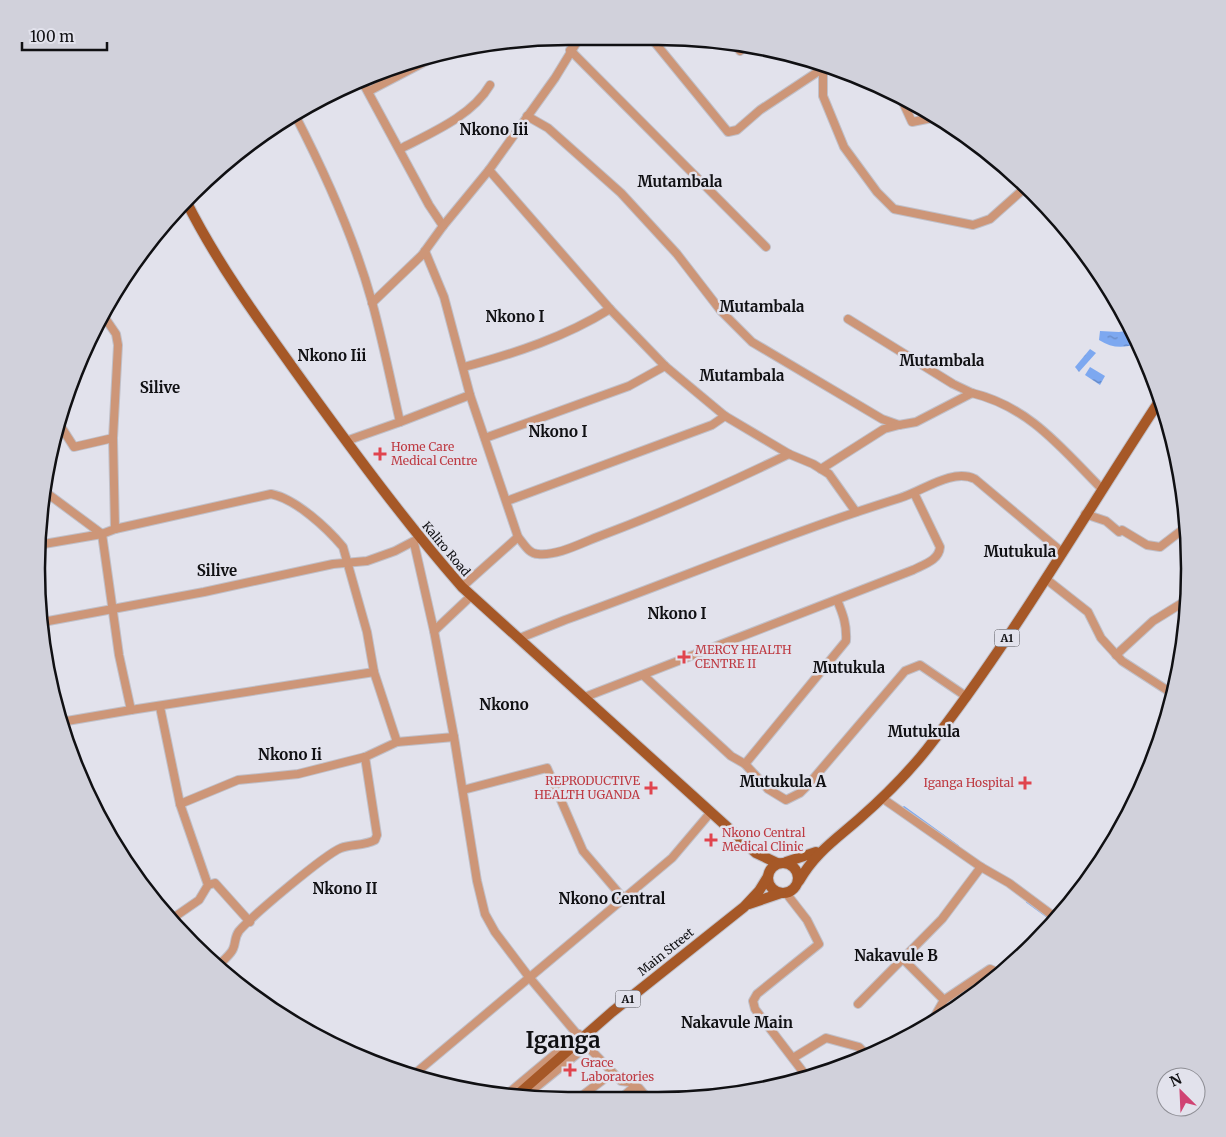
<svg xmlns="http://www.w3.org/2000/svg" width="1226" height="1137" font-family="Merriweather,serif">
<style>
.water{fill:url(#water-ripples)}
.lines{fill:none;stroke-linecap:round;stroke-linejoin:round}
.stream{stroke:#7da8f0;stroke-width:2}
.minor-casing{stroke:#c0c0c9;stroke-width:10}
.major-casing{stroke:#c0c0c9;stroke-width:12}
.minor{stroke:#cd9678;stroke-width:8}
.major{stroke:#a65827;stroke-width:10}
.health-dot{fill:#e0444e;stroke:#e2e2ec;stroke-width:2}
.labels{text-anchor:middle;stroke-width:5;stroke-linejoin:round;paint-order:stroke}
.shield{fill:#e2e2ec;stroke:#4f4f54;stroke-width:1}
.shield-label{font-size:11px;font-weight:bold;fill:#101013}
.health-label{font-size:12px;fill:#be3a42;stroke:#e2e2ec;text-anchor:start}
.street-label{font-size:12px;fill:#101013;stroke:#e2e2ec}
.quarter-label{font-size:15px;font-weight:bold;fill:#101013;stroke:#e2e2ec}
.town-label{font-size:22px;font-weight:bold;fill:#101013;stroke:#e2e2ec}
.rim{fill:none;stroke:#101013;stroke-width:2.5}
</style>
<defs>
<pattern id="water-ripples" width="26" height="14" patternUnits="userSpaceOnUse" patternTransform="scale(1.25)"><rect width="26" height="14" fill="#7da8f0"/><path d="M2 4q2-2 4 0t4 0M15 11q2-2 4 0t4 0" fill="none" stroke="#6587c1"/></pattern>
</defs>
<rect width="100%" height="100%" fill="#e2e2ec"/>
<g class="water">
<path d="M1131 330 1138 343C1123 349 1112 348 1099 340L1100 331 1119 332Z"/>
<polygon points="1090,349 1096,353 1079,372 1075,367"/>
<polygon points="1090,367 1105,376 1100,385 1085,375"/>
</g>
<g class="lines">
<g class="stream">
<polyline points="904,807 958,846"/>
<polyline points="1027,902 1053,921"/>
</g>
<defs>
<g id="minor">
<polyline points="652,39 728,132 737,130 760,110 822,69 823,64"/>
<polyline points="734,44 740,51"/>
<polyline points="570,50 766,247"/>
<polyline points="823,67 823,96 844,147 877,192 894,209 973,225 990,219 1027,186"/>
<polyline points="362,81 429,205 443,226"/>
<polyline points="369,91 436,56"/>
<polyline points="901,98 912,122 937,117"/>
<path d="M295 115C326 175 354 237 372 302 383 342 391 382 400 422L346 441"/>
<path d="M527 116 548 128 621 193 677 254 721 311 752 342 882 419 899 425 916 422 972 393C1030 407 1062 449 1102 489"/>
<path d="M400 149C431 133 472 116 490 85"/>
<polyline points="489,170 610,309 665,366 725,416 789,454 813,464 829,474 856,512"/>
<path d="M425 251 444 297 470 395 518 537C524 544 529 554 538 554 558 556 581 543 600 536 664 512 727 484 789 454"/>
<polyline points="372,303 422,255 443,226 489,170 555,78 577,42"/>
<polyline points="103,315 116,334 118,345 113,438 115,529"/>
<polyline points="848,319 953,384 972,393"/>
<path d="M464 367C516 353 565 337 610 309"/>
<polyline points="58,422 74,447 113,438"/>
<polyline points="400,422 470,395"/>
<polyline points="485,438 629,386 665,366"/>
<polyline points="821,469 884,429 899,425"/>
<polyline points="44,491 102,534 119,655 131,710 374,672"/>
<polyline points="507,501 712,425 725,416"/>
<polyline points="1085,514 1106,521 1119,532 1122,530 1147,545 1160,547 1186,527"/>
<polyline points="414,543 434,631 454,737 477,881 485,914 495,932 529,977 587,1046 621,1081 630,1082 639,1088 650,1101"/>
<path d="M38 545 102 534 115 529 271 494C296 499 327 528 343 547L367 632 374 672 397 742"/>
<polyline points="1046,579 1088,612 1101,638 1122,661 1173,694"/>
<polyline points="462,587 518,537"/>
<polyline points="43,622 204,592 333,564 367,561 395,551 416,540"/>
<polyline points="434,631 471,596"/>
<path d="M520 638 565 620C677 580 787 533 900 498 923 491 952 468 975 479L1062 552"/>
<polyline points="1116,655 1153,621 1187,600"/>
<path d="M643 675 731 756 745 764 846 641C847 625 843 614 837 600"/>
<path d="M585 697 913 570C925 564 939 560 940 547L914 493"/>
<polyline points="160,707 180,804 208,885 199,900 173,918"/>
<polyline points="61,722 131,710"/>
<polyline points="745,764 768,789 786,800 800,793 807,786 905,671 920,665 967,697"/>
<polyline points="463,790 547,768 583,851 623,898"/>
<polyline points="882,798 981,867 1009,883 1056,918"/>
<polyline points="180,804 238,780 298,774 365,757 397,742 454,737"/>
<polyline points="208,885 215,883 250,922"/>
<polyline points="786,893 807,920 819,944 757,994 753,1001 755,1009 807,1077"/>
<polyline points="902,958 944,1000"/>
<path d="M220 970 218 967C222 960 230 956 233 949 236 943 234 938 239 931 252 916 324 855 341 848 352 844 364 846 375 840L377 835 365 757"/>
<polyline points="858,1004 942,919 981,867"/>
<polyline points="931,1023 944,1000 990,969 999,973"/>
<polyline points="793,1058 826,1038 859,1047 868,1056"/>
<polyline points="412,1076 672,858 711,812"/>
<polyline points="505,1096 579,1034"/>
<polyline points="524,1097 587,1046"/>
<polyline points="579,1098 612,1073"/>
<polyline points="619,1100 635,1086"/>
</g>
<g id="major">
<path d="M186 201C219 267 263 326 306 386 356 455 406 523 462 587L756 853 777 863"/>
<polyline points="786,862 816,852"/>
<circle cx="783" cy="878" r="15"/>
<path d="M799 881C815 853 835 840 859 819 883 798 907 774 927 749 1013 639 1083 517 1160 400"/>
<polyline points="749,904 781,893"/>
<polyline points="515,1097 612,1012 744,907 759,891 767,878"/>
</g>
</defs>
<use href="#minor" class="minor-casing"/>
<use href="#major" class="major-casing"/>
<use href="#minor" class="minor"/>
<use href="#major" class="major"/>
</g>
<g class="health-dot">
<path d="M377.5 446.5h5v5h5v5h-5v5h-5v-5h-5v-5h5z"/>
<path d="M681.5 649.5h5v5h5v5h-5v5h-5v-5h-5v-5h5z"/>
<path d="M1022.5 775.5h5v5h5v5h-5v5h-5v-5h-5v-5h5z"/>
<path d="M648.5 780.5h5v5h5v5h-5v5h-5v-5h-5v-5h5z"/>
<path d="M708.5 832.5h5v5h5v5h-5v5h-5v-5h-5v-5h5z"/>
<path d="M567.5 1062.5h5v5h5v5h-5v5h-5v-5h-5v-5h5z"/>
</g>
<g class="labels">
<g class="shield">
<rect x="994.5" y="629.5" width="25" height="17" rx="4"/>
<rect x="615.5" y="990.5" width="25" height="17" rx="4"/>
</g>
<g class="shield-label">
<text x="1007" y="642">A1</text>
<text x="628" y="1003">A1</text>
</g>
<g class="health-label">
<text x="391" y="451">Home Care<tspan x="391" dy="14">Medical Centre</tspan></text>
<text x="695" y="654">MERCY HEALTH<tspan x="695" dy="14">CENTRE II</tspan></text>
<text x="640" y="785" text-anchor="end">REPRODUCTIVE<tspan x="640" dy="14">HEALTH UGANDA</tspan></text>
<text x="1014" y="787" text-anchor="end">Iganga Hospital</text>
<text x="722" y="837">Nkono Central<tspan x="722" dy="14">Medical Clinic</tspan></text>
<text x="581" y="1067">Grace<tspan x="581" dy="14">Laboratories</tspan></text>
</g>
<g class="street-label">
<text transform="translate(446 549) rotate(50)" y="4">Kaliro Road</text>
<text transform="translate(666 952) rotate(-39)" y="4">Main Street</text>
</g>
<g class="quarter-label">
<text x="494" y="135">Nkono Iii</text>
<text x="680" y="187">Mutambala</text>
<text x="762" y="312">Mutambala</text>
<text x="515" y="322">Nkono I</text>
<text x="332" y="361">Nkono Iii</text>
<text x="942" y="366">Mutambala</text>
<text x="742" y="381">Mutambala</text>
<text x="160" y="393">Silive</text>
<text x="558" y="437">Nkono I</text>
<text x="1020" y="557">Mutukula</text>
<text x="217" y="576">Silive</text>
<text x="677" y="619">Nkono I</text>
<text x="849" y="673">Mutukula</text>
<text x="504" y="710">Nkono</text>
<text x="924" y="737">Mutukula</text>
<text x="290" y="760">Nkono Ii</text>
<text x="783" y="787">Mutukula A</text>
<text x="345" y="894">Nkono II</text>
<text x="612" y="904">Nkono Central</text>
<text x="896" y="961">Nakavule B</text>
<text x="737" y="1028">Nakavule Main</text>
</g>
<g class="town-label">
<text x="563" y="1048">Iganga</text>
</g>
</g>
<path d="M0 0H1226V1137H0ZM568 45H658A523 523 0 0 1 1181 568V569A523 523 0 0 1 658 1092H568A523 523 0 0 1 45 569V568A523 523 0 0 1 568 45Z" fill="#d1d1db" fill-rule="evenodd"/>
<path class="rim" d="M568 45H658A523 523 0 0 1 1181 568V569A523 523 0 0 1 658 1092H568A523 523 0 0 1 45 569V568A523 523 0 0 1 568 45Z"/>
<g transform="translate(1181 1092) rotate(336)"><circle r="24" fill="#e2e2ec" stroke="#8e8e95"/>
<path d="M0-4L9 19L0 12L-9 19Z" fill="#d04373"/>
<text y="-8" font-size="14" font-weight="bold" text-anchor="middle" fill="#101013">N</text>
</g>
<path d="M22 42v8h85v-8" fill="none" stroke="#101013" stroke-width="2.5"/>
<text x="30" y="42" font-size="15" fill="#101013" stroke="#e2e2ec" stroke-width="4" paint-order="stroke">100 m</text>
</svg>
